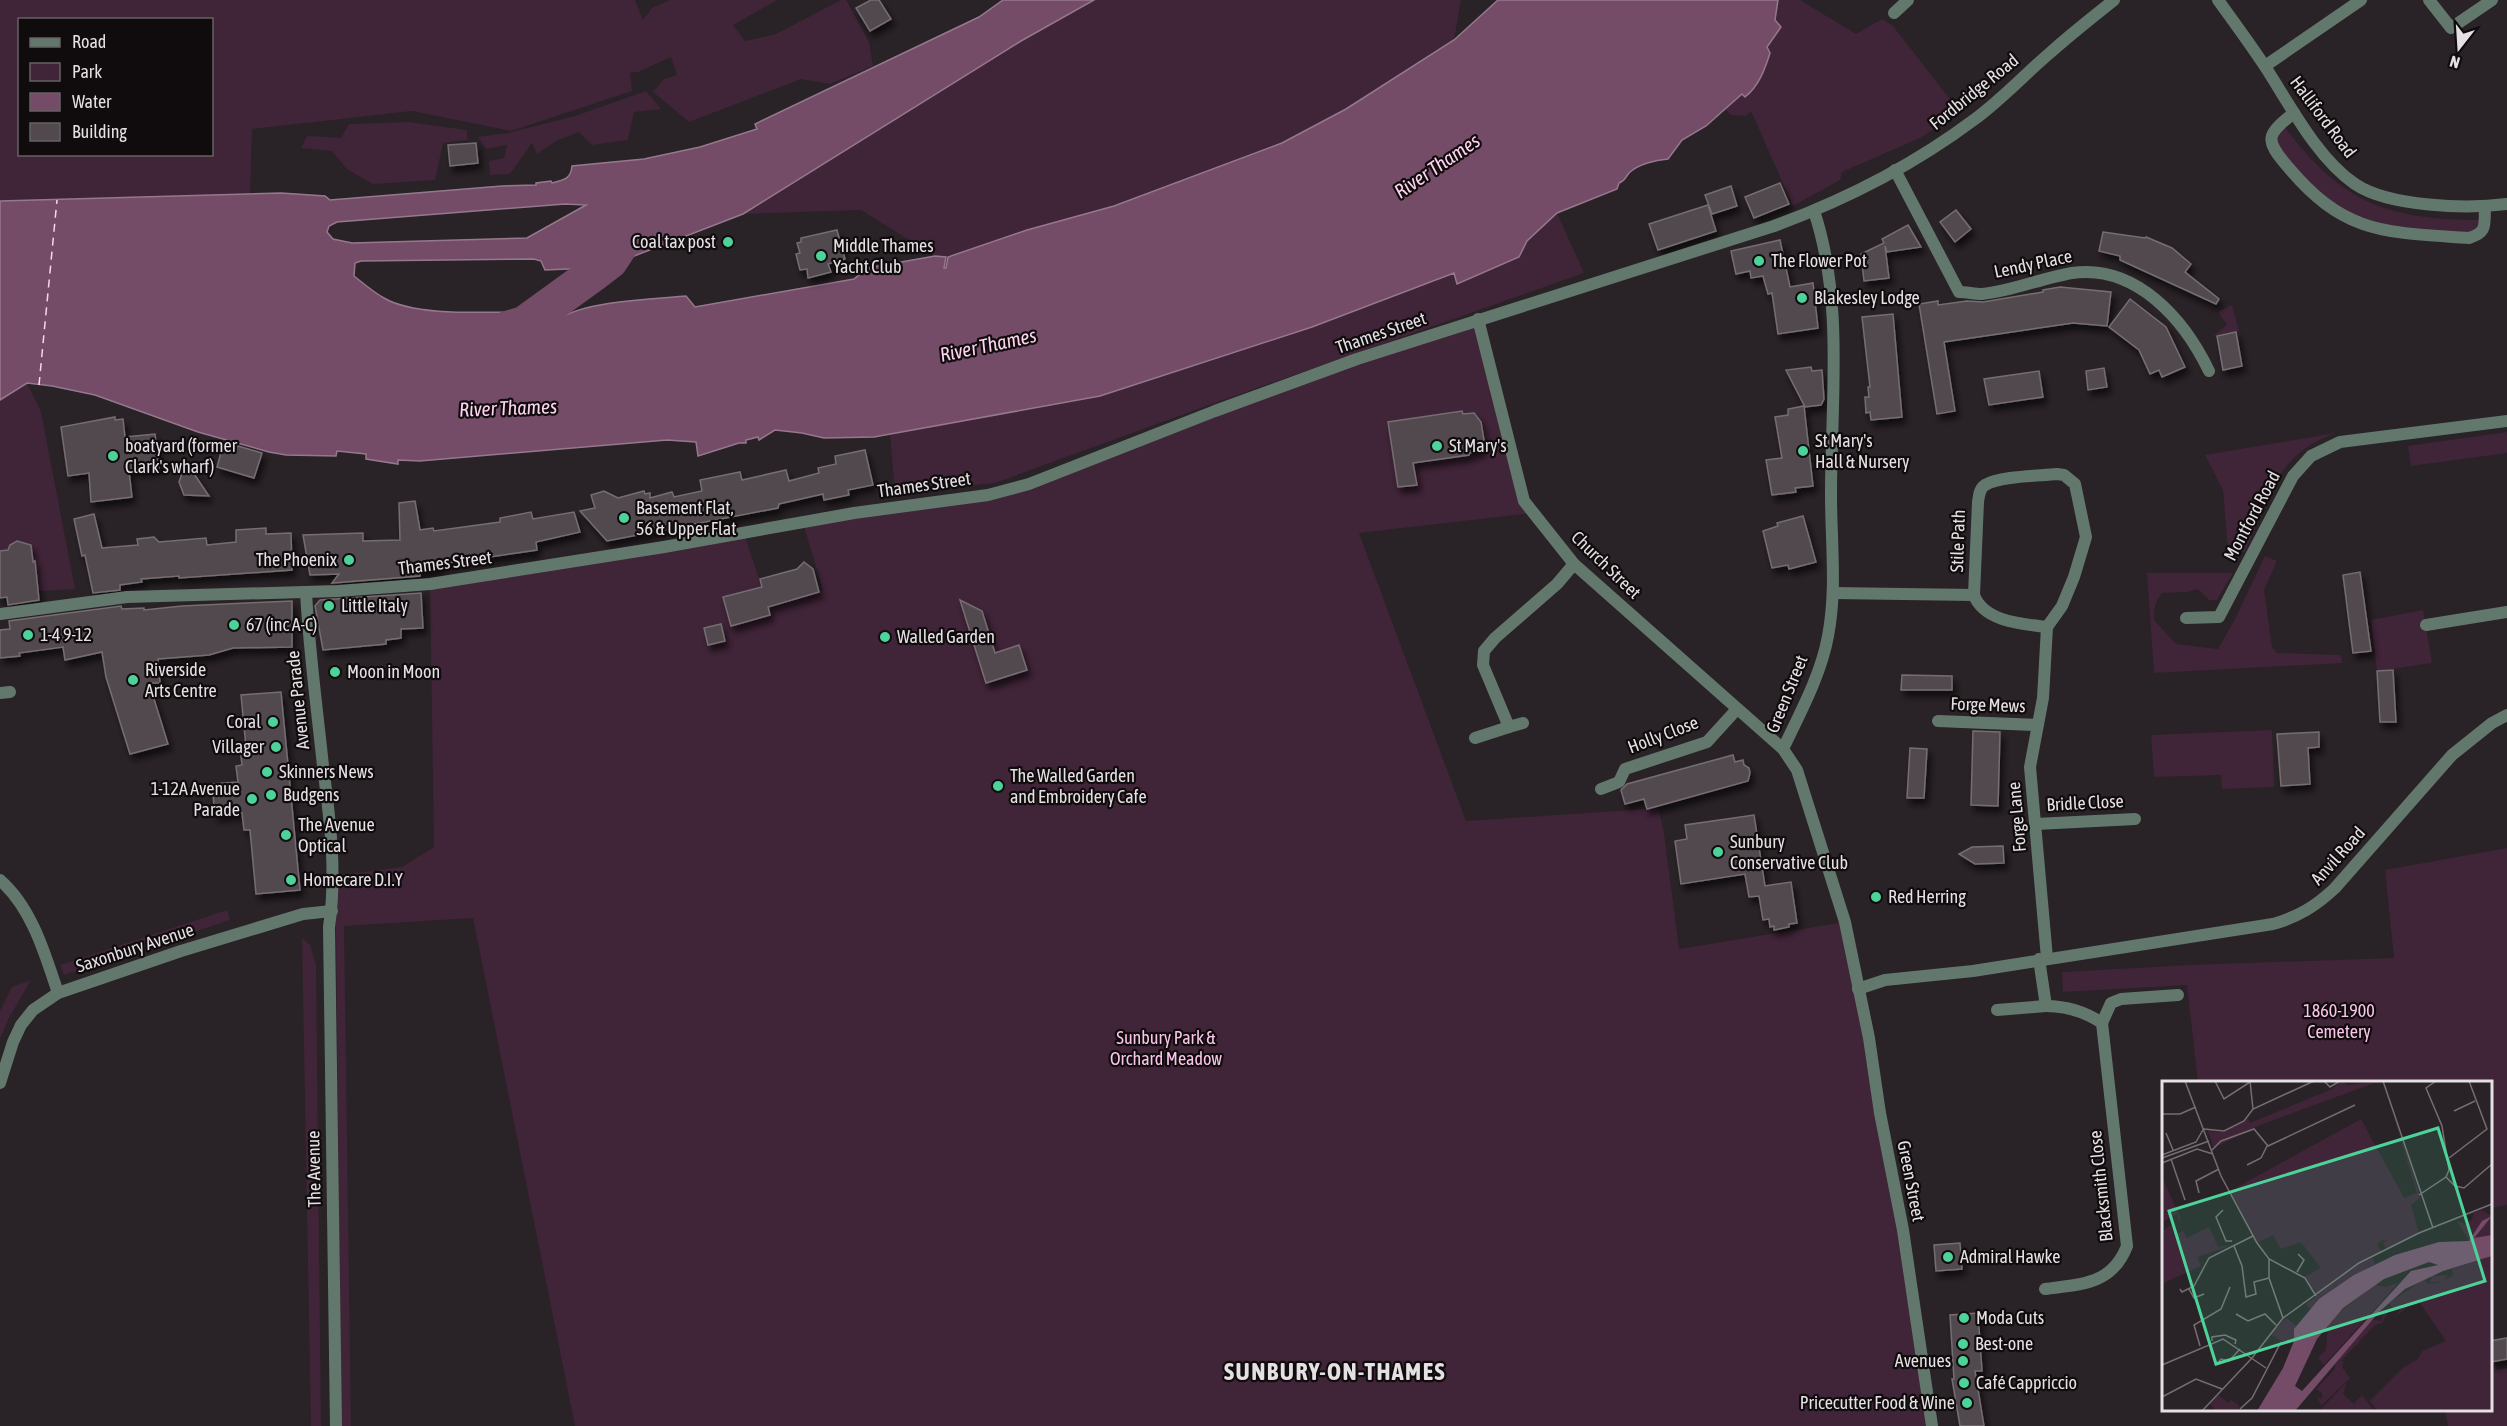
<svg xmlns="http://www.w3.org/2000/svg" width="2507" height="1426" font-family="'Asap Condensed',sans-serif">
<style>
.green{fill:#402438;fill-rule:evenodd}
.water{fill:#744c68;stroke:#96788d;stroke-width:1.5;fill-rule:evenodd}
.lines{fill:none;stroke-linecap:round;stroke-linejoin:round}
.river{stroke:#744c68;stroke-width:36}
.ferry{stroke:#fdd3ee;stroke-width:1.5;stroke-dasharray:8 6;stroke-linecap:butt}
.building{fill:#51494e;stroke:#756d72;stroke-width:1.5;filter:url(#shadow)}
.minor{stroke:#63786c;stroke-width:12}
.tertiary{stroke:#63786c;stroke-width:12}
.poi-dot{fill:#4dd39a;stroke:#100c0e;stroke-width:2}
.labels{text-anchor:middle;stroke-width:4.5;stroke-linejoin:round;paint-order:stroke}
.street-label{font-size:18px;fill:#e5e0e3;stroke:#100c0e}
.poi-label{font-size:18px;fill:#e5e0e3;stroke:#100c0e;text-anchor:start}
.park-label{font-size:18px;fill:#fbc5e9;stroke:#100c0e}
.water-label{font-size:20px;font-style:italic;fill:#fdd3ee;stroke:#100c0e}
.district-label{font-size:24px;font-weight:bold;letter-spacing:1.5px;fill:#e5e0e3;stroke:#100c0e}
.inset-river{fill:none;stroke:#744c68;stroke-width:3}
.inset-road{fill:none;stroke:#746e72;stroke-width:1.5}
.view{fill:#4dd39a;fill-opacity:0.15;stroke:#4dd39a;stroke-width:3}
.inset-edge{fill:none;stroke:#e5e0e3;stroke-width:3}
</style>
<defs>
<filter id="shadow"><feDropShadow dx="3.5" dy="6" stdDeviation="3" flood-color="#0009"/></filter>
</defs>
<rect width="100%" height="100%" fill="#292226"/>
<g class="green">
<path d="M0 0H635L643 20 652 8 670 0H777L733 25 745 41 776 34 841 0H846L869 42 873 66 830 84 801 79 689 122 653 92 664 79 677 75 671 57 638 72 630 73 632 91 511 131 412 111 252 129 250 194 0 201ZM20 20H212V154H20Z"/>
<polygon points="1094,0 1461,0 1454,40 1346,109 1282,143 1114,206 1027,230 948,257 935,256 861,210 743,214 1021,41"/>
<polygon points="1778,0 1800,0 1856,34 1882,19 1893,26 1960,112 1920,138 1842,172 1840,180 1793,206 1751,111 1746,116 1731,115 1712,95 1773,40"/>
<polygon points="646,91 661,109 634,112 628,140 592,145 579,132 556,141 537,154 532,143 510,174 490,175 489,161 504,158 507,145 486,149 478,137 508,133 575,116"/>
<polygon points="409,122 467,130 467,140 443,143 435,180 373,184 348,170 332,151 301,148 307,136 341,138 349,124"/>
<path d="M2282 123C2340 203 2387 220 2484 220L2479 235 2412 234 2330 209 2273 149Z"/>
<polygon points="1557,213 1584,273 1212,404 995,483 895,493 890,434 1100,396 1312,327 1455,273 1457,283 1519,257 1527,241"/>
<polygon points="2232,305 2239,331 2213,336 2227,325 2218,312"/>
<polygon points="1478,319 1533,513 1359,533 1466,821 1647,809 1658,806 1664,833 1679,949 1845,922 1932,1426 575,1426 473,918 344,926 351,1426 341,1426 336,927 329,927 333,876 402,867 434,847 430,584 744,534 764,594 748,591 723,597 731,626 769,615 768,607 823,590 803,523 988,495"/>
<path d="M27 383 41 412 75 589 37 591 35 562H33L29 544C20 540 13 540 8 550L0 551V386L15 391Z"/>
<polygon points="2507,432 2507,453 2411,466 2408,446"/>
<path d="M2336 433C2275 454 2269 498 2245 552L2228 551 2223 490 2205 455Z"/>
<path d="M2265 556 2277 561 2264 590 2272 647 2277 653 2341 655 2342 663 2154 673 2147 573H2233L2217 600H2209L2198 589 2187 592 2162 593C2156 601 2153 609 2154 620L2176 644 2218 649 2235 619Z"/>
<polygon points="2423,610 2432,663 2377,671 2371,620"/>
<polygon points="2272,730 2274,787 2222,789 2221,775 2154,777 2151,735"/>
<polygon points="2507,848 2507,1205 2491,1208 2490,1082 2198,1082 2187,985 2063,992 2062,972 2189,965 2394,958 2385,870"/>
<polygon points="227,910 230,920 64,975 60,965"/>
<polygon points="302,938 310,945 316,965 321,1426 311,1426"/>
<polygon points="31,980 9,1018 0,1039 0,1011 12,987"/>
<polygon points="2495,1361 2497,1370 2507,1368 2507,1426 2448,1426 2445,1410 2490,1410 2491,1362"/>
</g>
<path class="water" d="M1003 0H1094L1021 41 743 214 629 258 599 282 590 271 592 268 545 270 541 261 534 259 361 261 355 263 354 276C363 283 373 292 384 298 417 318 496 311 536 312L548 304 559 319C585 301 653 299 686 296L695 307 854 279 867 268 935 256 946 257 944 268H946L948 257 1027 230 1114 206 1282 143 1346 109 1454 40 1498 0H1778L1775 20 1781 27 1767 47 1770 53C1765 69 1759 86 1745 97L1742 94 1706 126 1682 140 1668 159C1656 160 1638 164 1629 173 1625 178 1625 181 1619 183L1617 189 1557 213 1527 241 1519 257 1457 284 1454 273 1312 327 1100 396 874 437 824 438 802 433 775 430 759 440 758 437 746 440V443H739L698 456 696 442 667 440 420 461 398 460V464L366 459V454L337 451 336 456 286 455 269 452 198 432 95 395 52 386 27 383 0 400V201L281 193 325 196 330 200 502 186 536 185V183L551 181 552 183C564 180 571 179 572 166L644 159 700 147 757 129 755 124 979 17ZM565 204 586 205 527 238 352 243 333 239 327 232 329 226 337 222Z"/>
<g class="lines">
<polyline class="river" points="507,329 524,324 593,274 610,261 625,238"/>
<polyline class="ferry" points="39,385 57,200"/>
</g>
<g class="building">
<polygon points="871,0 879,0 891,19 870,31 856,8"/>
<polygon points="476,143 478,163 450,166 448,145"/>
<polygon points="1780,183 1789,204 1754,218 1745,197"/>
<polygon points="1731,186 1737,206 1712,214 1705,195"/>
<polygon points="1708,205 1716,231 1658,250 1649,224"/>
<polygon points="1956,210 1971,229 1955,242 1940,222"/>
<polygon points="1908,225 1921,247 1887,252 1885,246 1889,278 1864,281 1861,254 1884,243 1882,239"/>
<polygon points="837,230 845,259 828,264 831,272 808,278 807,269 800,270 796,254 800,253 797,243 801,242 801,238"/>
<polygon points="2103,232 2145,238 2146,237 2172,248 2191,264 2185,272 2219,299 2216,304 2120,260 2120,256 2099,251"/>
<polygon points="1780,240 1790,287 1813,283 1818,328 1778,334 1772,293 1768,294 1763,276 1751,278 1750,271 1736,274 1731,251"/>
<polygon points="2060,287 2111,292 2107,326 2073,323 1944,342 1955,411 1937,414 1919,304 1938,301 1938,305 1967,301 1983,302 2043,292 2043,290"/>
<polygon points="2130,299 2166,327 2185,367 2162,377 2159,370 2150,374 2139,350 2109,327"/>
<polygon points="1893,314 1902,417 1871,420 1870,412 1866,413 1865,397 1869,397 1868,387 1870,387 1862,317"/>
<polygon points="2236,332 2242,366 2223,370 2217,336"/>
<polygon points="1811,367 1812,371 1822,370 1824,399 1821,405 1805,407 1786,370"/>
<polygon points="2104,368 2107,387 2088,390 2086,371"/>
<polygon points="2039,371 2043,397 1989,405 1984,379"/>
<polygon points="1804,406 1813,486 1795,488 1796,492 1772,495 1766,460 1782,458 1775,417 1788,415 1788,409"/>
<polygon points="1462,411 1463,414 1474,413 1481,422 1484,440 1481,451 1469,453 1469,455 1413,463 1417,485 1398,487 1388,422"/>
<polygon points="115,417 115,420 123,419 125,437 155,434 159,468 129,471 132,497 91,502 89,473 68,476 61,427"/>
<polygon points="224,442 262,453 254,478 217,467"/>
<polygon points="865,450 873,485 848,490 849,495 824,500 823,494 779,504 778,508 607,541 580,511 595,508 591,495 604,491 618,498 644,491 645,494 650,493 650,498 672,492 674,497 702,491 700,480 740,472 742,480 786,470 789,481 819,473 818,468 836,464 835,456"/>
<polygon points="186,462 209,496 184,495 179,482"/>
<polygon points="415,501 420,530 433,528 434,531 500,522 500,518 531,512 533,519 574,512 580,532 536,542 537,550 441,564 441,569 420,572 420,576 332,583 339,574 310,575 303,535 363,533 363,541 400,540 399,503"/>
<polygon points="94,514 102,548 138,545 137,539 154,537 159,542 206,538 207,545 236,542 236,530 266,528 266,534 291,533 292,570 179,578 179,576 141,579 142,582 120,585 120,590 93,593 85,555 82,556 74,519"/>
<polygon points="1803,516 1816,562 1789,569 1788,565 1772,568 1763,531 1778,526 1777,523"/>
<polygon points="17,541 31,545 33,562 35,561 39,600 8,605 7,597 0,598 0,551 8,550 10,545"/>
<polygon points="804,562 813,569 819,592 768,607 770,615 731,626 723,597 762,587 760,579 797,569"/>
<polygon points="2360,572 2371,651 2353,653 2343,575"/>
<polygon points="421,593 423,628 401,629 401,638 386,640 386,644 323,650 315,606 320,600"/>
<polygon points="960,600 982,611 995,653 1019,645 1027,670 986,683"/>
<polygon points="292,601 292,647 233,648 209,655 158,659 160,683 149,683 168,744 130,754 106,677 102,652 65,660 63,647 19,653 20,656 0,658 0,630 10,629 9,621 121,606 122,609 144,608 144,610 182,606"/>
<polygon points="721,624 725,641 708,645 704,628"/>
<polygon points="2393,670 2396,722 2380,722 2377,671"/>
<polygon points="1902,675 1952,676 1952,690 1901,690"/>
<polygon points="281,692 300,890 256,894 250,830 244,830 242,813 215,816 212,784 238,782 236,766 242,765 240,748 246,747 241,695"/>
<polygon points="1973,731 2000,732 1998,806 1971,805"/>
<polygon points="2319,732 2319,747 2308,748 2310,784 2281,786 2277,734"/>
<polygon points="1910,748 1927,749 1924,798 1907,798"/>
<polygon points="1733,755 1735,762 1743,760 1744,765 1749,768 1750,773 1748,781 1647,809 1644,799 1625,804 1621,790 1627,784"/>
<polygon points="1754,815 1765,886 1791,882 1797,923 1789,924 1789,927 1774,930 1774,926 1770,927 1769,919 1763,920 1759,896 1749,897 1745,874 1681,884 1675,841 1687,839 1685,825"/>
<polygon points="2003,846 2004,863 1975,864 1959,854 1972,847"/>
<polygon points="1960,1243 1962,1269 1936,1271 1934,1245"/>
<polygon points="1978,1313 1982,1371 1975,1371 1984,1426 1960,1426 1952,1379 1954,1379 1950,1315"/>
<polygon points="2507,1338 2507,1359 2490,1362 2490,1341"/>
</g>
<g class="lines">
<g class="minor">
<polyline points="2429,0 2451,28 2492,0"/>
<polyline points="1894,13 1908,0"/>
<polyline points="2265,66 2361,0"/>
<path d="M2294 113C2266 135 2264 139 2288 167 2345 235 2385 232 2469 238 2488 232 2484 225 2485 207"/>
<path d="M1895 170 1959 292C1966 292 1975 294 1982 294 2012 291 2042 278 2072 273 2136 264 2184 319 2209 371"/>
<path d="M1833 593 1974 595 1978 502C1979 496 1979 489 1985 485 2000 476 2039 476 2057 474L2064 475 2075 484 2086 537 2074 577 2062 606 2047 627 2043 698 2030 767 2047 958"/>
<path d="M1974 595C1984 622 2023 624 2047 627"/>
<polyline points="2186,618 2219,617 2293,476 2311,456 2340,442 2507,421"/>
<polyline points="2426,625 2507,612"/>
<polyline points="0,693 10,692"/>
<polyline points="1938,721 2037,725"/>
<polyline points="1523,723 1509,727 1483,665 1484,651 1495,638 1557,584 1574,564"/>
<polyline points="1475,738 1509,727"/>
<polyline points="1601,789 1619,782 1625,769 1707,742 1737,709"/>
<polyline points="2036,824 2135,819"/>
<path d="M0 880C32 908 45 954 58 993"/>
<path d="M1858 989 1885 980 1973 971 2273 924C2298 917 2316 906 2335 888L2452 755 2492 723 2507 715"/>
<polyline points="1997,1010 2046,1006 2039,959"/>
<polyline points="2102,1023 2111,1003 2121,999 2178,995"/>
<polyline points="0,1083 13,1042 21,1025 33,1010 58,993 181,951 303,914 332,911"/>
<path d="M2045 1289C2081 1284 2112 1285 2127 1246L2102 1023C2084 1011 2067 1006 2046 1006"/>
</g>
<g class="tertiary">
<path d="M2218 0C2234 22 2251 45 2266 68 2290 105 2317 158 2355 184 2389 207 2467 209 2507 204"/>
<polyline points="1478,319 1524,501 1574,564 1783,749 1797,770 1845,922 1869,1038 1880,1113 1903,1230 1932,1426"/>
<path d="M306 592C309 650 317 708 323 766 330 820 337 873 329 927L336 1426"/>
<path d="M0 614 127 597 338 591 430 584 664 547 854 513 988 495 1029 484 1215 411 1357 359 1774 226C1845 200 1915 164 1975 119 2002 99 2025 74 2051 52 2071 34 2093 17 2114 0"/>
<path d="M1783 749C1800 713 1821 675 1828 636 1837 589 1831 542 1831 495 1831 402 1844 301 1814 211"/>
</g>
</g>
<g class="poi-dot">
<circle cx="728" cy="242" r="6"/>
<circle cx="821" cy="256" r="6"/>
<circle cx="1759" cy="261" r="6"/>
<circle cx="1802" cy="298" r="6"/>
<circle cx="1437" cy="446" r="6"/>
<circle cx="1803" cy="451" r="6"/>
<circle cx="113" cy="456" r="6"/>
<circle cx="624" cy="518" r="6"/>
<circle cx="349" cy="560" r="6"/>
<circle cx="329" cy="606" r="6"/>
<circle cx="234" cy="625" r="6"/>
<circle cx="28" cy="635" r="6"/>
<circle cx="885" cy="637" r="6"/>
<circle cx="335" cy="672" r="6"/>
<circle cx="133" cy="680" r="6"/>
<circle cx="273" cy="722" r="6"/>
<circle cx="276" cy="747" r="6"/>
<circle cx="267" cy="772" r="6"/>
<circle cx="998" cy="786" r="6"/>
<circle cx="271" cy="795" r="6"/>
<circle cx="252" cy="799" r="6"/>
<circle cx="286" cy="835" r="6"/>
<circle cx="1718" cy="852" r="6"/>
<circle cx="291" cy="880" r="6"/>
<circle cx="1876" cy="897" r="6"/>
<circle cx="1948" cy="1257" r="6"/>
<circle cx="1964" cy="1318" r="6"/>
<circle cx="1963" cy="1344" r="6"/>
<circle cx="1963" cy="1361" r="6"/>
<circle cx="1964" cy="1383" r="6"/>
<circle cx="1967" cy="1403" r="6"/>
</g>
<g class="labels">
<g class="street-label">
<text transform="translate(1974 92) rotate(-39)" y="6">Fordbridge Road</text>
<text transform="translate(2323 117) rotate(53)" y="6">Halliford Road</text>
<text transform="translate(2033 264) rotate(-12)" y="6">Lendy Place</text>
<text transform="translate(1381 333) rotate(-19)" y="6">Thames Street</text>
<text transform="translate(924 485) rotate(-8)" y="6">Thames Street</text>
<text transform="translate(2252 516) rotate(-62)" y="6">Montford Road</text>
<text transform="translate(1958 541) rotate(-88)" y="6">Stile Path</text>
<text transform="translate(445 563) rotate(-7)" y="6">Thames Street</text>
<text transform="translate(1606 565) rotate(44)" y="6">Church Street</text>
<text transform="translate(1787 694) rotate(-68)" y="6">Green Street</text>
<text transform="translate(298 700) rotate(-96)" y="6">Avenue Parade</text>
<text transform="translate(1988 705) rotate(2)" y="6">Forge Mews</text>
<text transform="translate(1663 735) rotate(-21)" y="6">Holly Close</text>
<text transform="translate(2085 803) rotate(-3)" y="6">Bridle Close</text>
<text transform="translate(2017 817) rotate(-95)" y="6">Forge Lane</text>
<text transform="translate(2338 856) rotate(-48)" y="6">Anvil Road</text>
<text transform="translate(135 948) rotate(-18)" y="6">Saxonbury Avenue</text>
<text transform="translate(314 1169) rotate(-91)" y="6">The Avenue</text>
<text transform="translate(1911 1181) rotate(79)" y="6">Green Street</text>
<text transform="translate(2101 1186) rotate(-96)" y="6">Blacksmith Close</text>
</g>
<g class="poi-label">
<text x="716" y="248" text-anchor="end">Coal tax post</text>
<text x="833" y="252">Middle Thames<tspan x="833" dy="21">Yacht Club</tspan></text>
<text x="1771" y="267">The Flower Pot</text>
<text x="1814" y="304">Blakesley Lodge</text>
<text x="1815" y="447">St Mary's<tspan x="1815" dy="21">Hall &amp; Nursery</tspan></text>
<text x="125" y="452">boatyard (former<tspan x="125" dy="21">Clark's wharf)</tspan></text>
<text x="1449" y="452">St Mary's</text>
<text x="636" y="514">Basement Flat,<tspan x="636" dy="21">56 &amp; Upper Flat</tspan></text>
<text x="337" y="566" text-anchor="end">The Phoenix</text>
<text x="341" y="612">Little Italy</text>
<text x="246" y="631">67 (inc A-C)</text>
<text x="40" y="641">1-4 9-12</text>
<text x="897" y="643">Walled Garden</text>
<text x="145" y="676">Riverside<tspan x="145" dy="21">Arts Centre</tspan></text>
<text x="347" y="678">Moon in Moon</text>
<text x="261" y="728" text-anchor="end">Coral</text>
<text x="264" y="753" text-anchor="end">Villager</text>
<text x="279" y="778">Skinners News</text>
<text x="1010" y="782">The Walled Garden<tspan x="1010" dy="21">and Embroidery Cafe</tspan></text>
<text x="240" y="795" text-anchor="end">1-12A Avenue<tspan x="240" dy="21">Parade</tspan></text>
<text x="283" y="801">Budgens</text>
<text x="298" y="831">The Avenue<tspan x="298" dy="21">Optical</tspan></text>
<text x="1730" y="848">Sunbury<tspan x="1730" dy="21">Conservative Club</tspan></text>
<text x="303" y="886">Homecare D.I.Y</text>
<text x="1888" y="903">Red Herring</text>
<text x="1960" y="1263">Admiral Hawke</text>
<text x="1976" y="1324">Moda Cuts</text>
<text x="1975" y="1350">Best-one</text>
<text x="1951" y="1367" text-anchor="end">Avenues</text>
<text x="1976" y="1389">Café Cappriccio</text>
<text x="1955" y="1409" text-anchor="end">Pricecutter Food &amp; Wine</text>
</g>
<g class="park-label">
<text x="2339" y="1017">1860-1900<tspan x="2339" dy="21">Cemetery</tspan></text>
<text x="1166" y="1044">Sunbury Park &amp;<tspan x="1166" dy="21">Orchard Meadow</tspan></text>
</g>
<g class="water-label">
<text transform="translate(1437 166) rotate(-34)" y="7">River Thames</text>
<text transform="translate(988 345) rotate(-12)" y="7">River Thames</text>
<text transform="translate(508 408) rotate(-2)" y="7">River Thames</text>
</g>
<g class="district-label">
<text x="1335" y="1380">SUNBURY-ON-THAMES</text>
</g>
</g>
<g transform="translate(2162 1081)">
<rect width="330" height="330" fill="#292226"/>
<path d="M179 0 186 4 218 0 98 44 52 67 46 50 62 51 86 37 88 42 170 8ZM221 0 257 112 258 117 249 124 257 152 225 168 221 162 225 160 220 159 215 164 220 171 200 181 211 177 213 183 171 208 149 229 144 223 156 214 142 196 159 187 139 161 119 168 111 154 95 162 68 110 199 38 242 117 255 112ZM0 96 19 138 13 142 17 139 15 133 1 141 3 146 0 148ZM319 129 330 135V154L307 160 295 140 303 143 309 140 312 132ZM9 144 13 154 21 150 25 157 47 146 56 166 70 164 35 176 39 185 0 203V150ZM330 175V330H215L208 320 242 286 256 278 260 270 284 260 258 222 253 220 232 237 243 222 232 228 227 222 262 198 266 203 275 202 279 200 268 202 270 195 286 194 282 199 291 195 290 188ZM236 202 212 229 162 284 156 277 164 269 166 244 175 233 213 204 224 206ZM226 231 220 242 213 244 178 281 182 280 180 286 188 297 159 325 155 315 160 318V312L154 308 173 288V281L210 239 219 240 221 233ZM124 237 136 246 132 260H119L109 253ZM185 301 181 313 192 323 200 314 212 330H157ZM56 314 67 322 69 319 78 325 75 330H54L48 323Z" fill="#402438"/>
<path d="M330 135 312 157 330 154V175L281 190 243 208 217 231 133 330H95L121 287 132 260V248L157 218 192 194 233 174 277 161 307 160 320 140ZM267 181 276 184 249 190 140 310 133 305 155 258 181 227 222 198Z" fill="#744c68" fill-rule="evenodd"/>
<path class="inset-river" d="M306 160 310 181"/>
<path class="inset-road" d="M23 0 59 95 95 162 107 178 143 197 154 215M53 0 62 18 88 1M88 0 91 28M162 0 168 6 178 0M221 0 271 147M292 30 313 20M0 33H18L34 26M42 48 62 50 82 40 91 28 152 0M4 52 11 69M50 69 59 60 92 48 106 65 193 24M0 74 34 61 42 47M0 77 47 60M287 77 325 48 307 0M9 78 23 119M0 82 35 68 51 73M85 84 99 77 105 65M284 96 293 105 302 107 330 83M37 112 34 100 57 88M257 114 284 96 287 89 280 45 264 7 274 0M61 129 54 136 64 160H70M72 165 80 185 84 216 94 213 92 201 107 197M107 178V197L121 237M135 191 142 179 136 173M18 208 20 211 32 205 47 177 91 155M27 208 32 217 42 213M74 233 86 240 103 233 114 244M50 260V256L63 254 74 259 73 263M38 265 32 244 59 228 68 206M0 284 61 258 104 287M54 284 59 278 67 280 78 268M0 316 34 298 60 308M78 328 90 317 119 261M40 330 90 277 121 237 197 182 257 152 330 123"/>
<path class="view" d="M276 47 323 200 54 283 7 130Z"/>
<rect width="330" height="330" class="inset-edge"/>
</g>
<rect x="18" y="18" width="195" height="138" fill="#100c0e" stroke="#656163" stroke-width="1.5"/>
<rect x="30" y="38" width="30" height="9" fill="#63786c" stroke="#656163" stroke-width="1.5"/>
<text x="72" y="48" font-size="18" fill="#e5e0e3">Road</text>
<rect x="30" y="63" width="30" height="18" fill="#402438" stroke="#656163" stroke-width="1.5"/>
<text x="72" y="78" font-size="18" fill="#e5e0e3">Park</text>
<rect x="30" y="93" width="30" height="18" fill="#744c68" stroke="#656163" stroke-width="1.5"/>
<text x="72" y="108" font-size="18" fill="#e5e0e3">Water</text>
<rect x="30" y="123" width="30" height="18" fill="#51494e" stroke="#656163" stroke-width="1.5"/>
<text x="72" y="138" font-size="18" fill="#e5e0e3">Building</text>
<g transform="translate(2459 48) rotate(197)" stroke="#100c0e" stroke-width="4.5" paint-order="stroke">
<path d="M0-4.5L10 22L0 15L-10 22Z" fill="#e5e0e3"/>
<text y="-9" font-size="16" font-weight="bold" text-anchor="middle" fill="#e5e0e3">N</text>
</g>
</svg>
